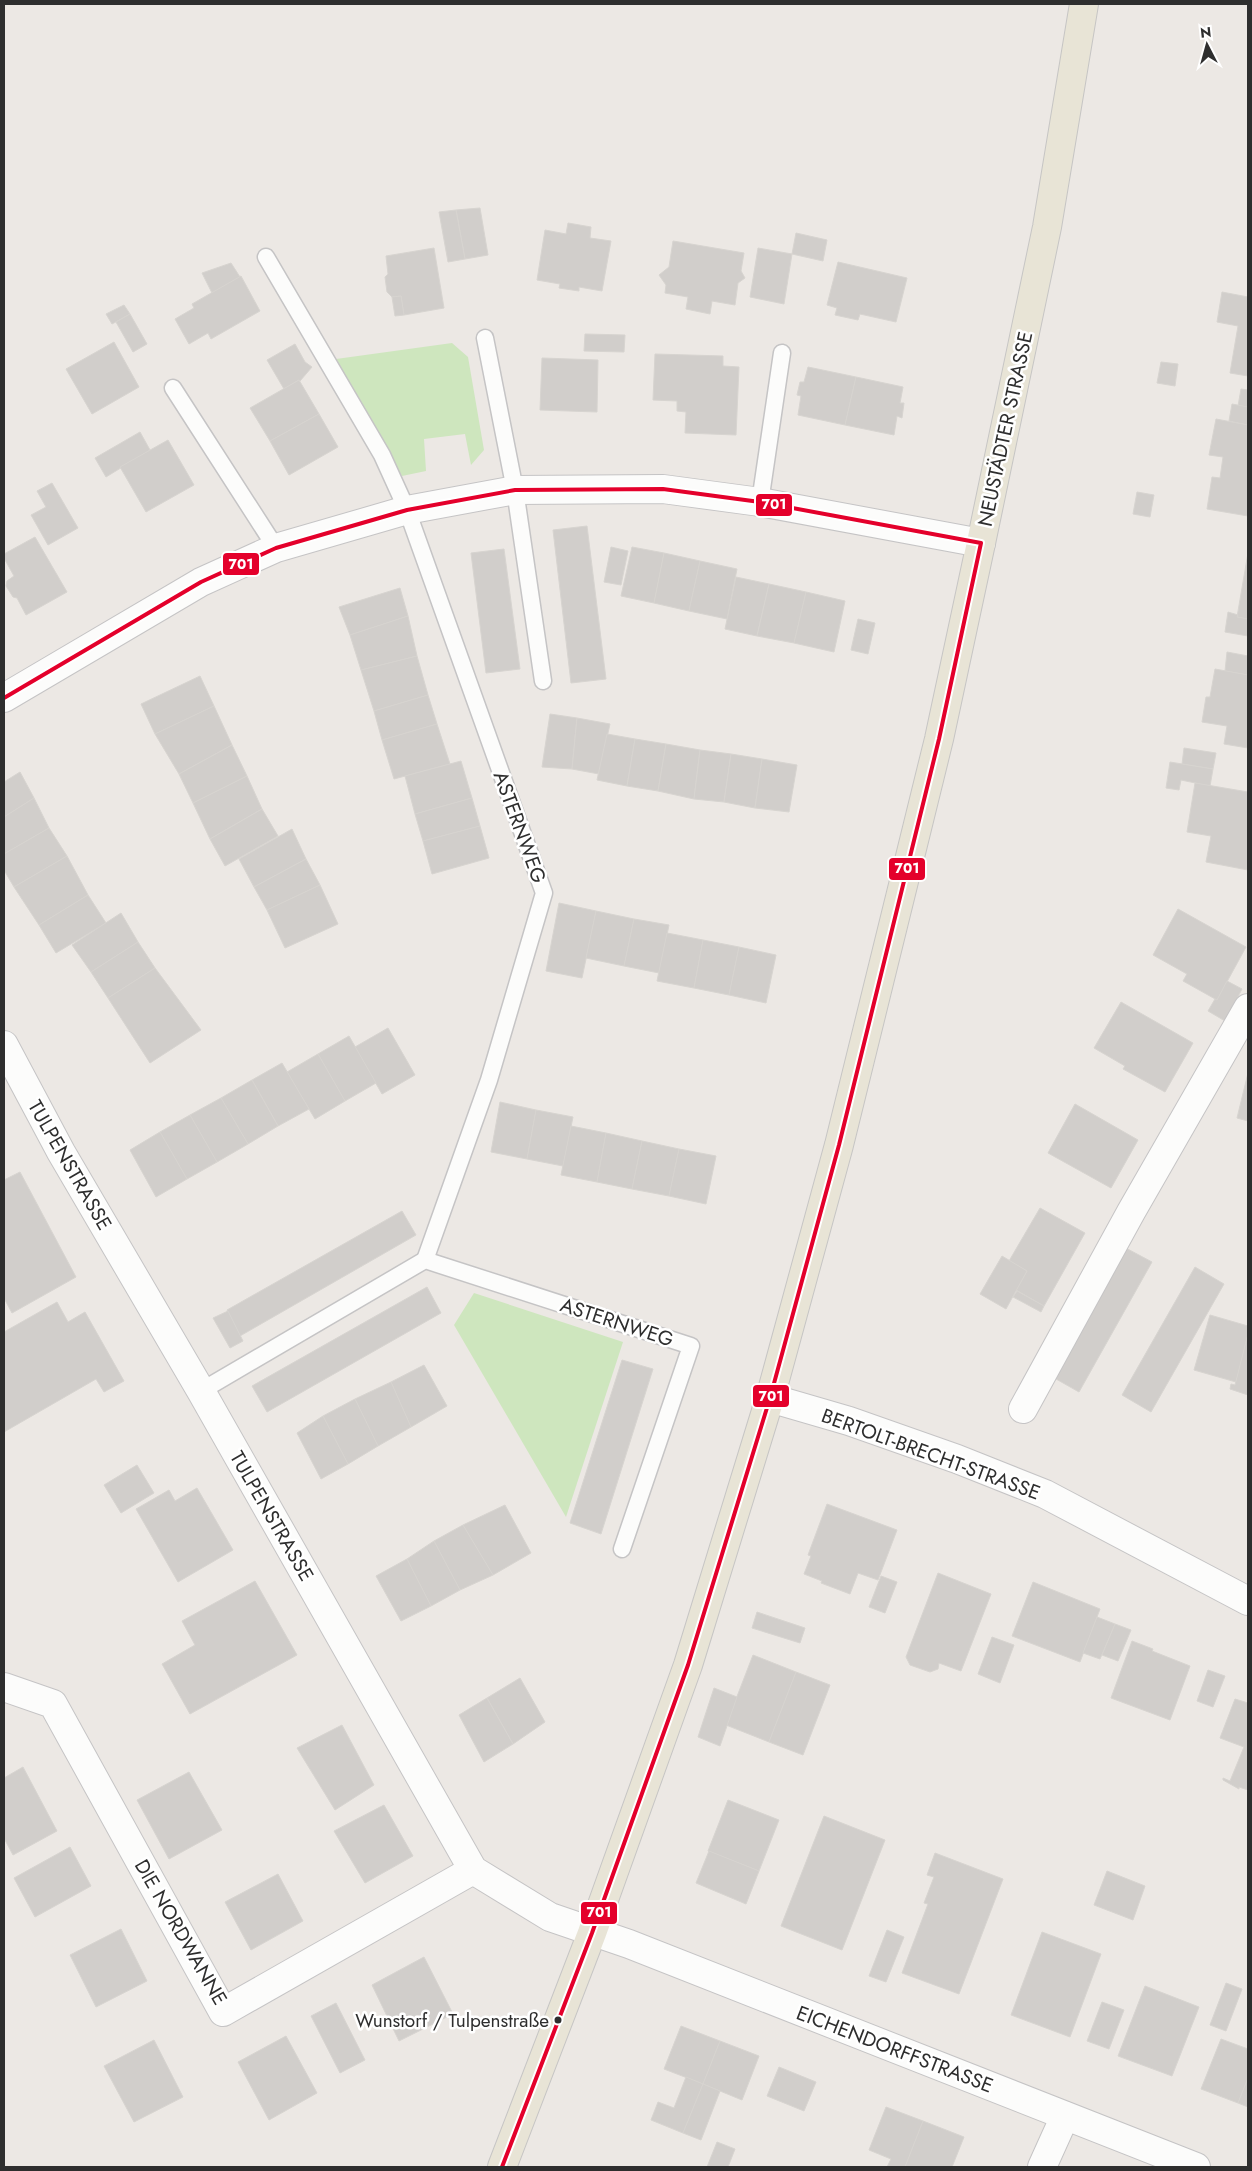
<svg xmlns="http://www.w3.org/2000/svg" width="1252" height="2171" font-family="Jost,sans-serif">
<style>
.green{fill:#cee6be}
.building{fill:#d1cecb;stroke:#d7d4d0}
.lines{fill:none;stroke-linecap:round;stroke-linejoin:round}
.service-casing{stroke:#c5c4c5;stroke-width:19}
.minor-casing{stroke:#c5c4c5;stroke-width:30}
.primary-casing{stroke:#c6c5c4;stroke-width:30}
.service{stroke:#fcfcfb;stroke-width:16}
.minor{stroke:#fcfcfb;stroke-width:28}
.primary{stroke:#e8e4d6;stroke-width:28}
.bus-1-casing{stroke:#fff;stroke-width:8}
.bus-1{stroke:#e4002b;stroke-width:4}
.bus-dot{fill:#2e2e2e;stroke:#fff;stroke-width:2}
.labels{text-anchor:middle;stroke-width:5;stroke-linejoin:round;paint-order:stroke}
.bus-label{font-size:19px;fill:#2e2e2e;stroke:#fff;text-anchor:end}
.street-label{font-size:20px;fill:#2e2e2e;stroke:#fff}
.line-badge{stroke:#fff;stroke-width:2}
.badge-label{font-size:14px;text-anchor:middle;font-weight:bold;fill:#fff}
</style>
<rect width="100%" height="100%" fill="#ece8e4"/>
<g class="green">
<polygon points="452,343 468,357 484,450 471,465 465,434 424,439 426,471 402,476 336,359"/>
<polygon points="474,1293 623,1342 566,1517 454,1325"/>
</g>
<g class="building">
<polygon points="480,208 488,255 465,259 456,210"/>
<polygon points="456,210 465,259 448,262 439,212"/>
<polygon points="568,223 591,227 590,238 611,241 602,291 579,287 579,291 559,288 560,284 537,280 545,230 566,234"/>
<polygon points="796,233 827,240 823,261 792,254"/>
<polygon points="673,241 744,253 741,271 745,278 738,283 735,305 712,301 710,314 686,309 688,297 665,293 666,285 659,275 669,267"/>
<polygon points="434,248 444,308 404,315 401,296 392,297 387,292 385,277 388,274 386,256"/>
<polygon points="758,248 792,254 784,304 750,297"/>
<polygon points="838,262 907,278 896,322 860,314 858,320 835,315 837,308 827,305"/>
<polygon points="231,263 240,277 212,293 202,273"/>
<polygon points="241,276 260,311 211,339 208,333 189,344 175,319 194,308 192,304"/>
<polygon points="1222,292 1248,297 1248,376 1230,373 1238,326 1217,322"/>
<polygon points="401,296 404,315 395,316 392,297"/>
<polygon points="124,305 130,314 112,324 106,314"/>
<polygon points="130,314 147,344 133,352 116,322"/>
<polygon points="585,334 625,335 624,352 584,351"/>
<polygon points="114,342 139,387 92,414 66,369"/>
<polygon points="295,344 305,362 312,367 300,381 299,380 284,389 267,360"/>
<polygon points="655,354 723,356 723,366 739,367 736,435 685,433 686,412 677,411 677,401 653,400"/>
<polygon points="542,358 598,360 597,412 540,410"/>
<polygon points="1161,362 1178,364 1175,386 1157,383"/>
<polygon points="808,367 856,377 845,425 798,415 801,396 797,395 800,382 804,382"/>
<polygon points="856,377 903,387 900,403 904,403 902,418 897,416 894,435 845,425"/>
<polygon points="299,380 319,414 270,441 250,408"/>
<polygon points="1241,389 1248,390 1248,407 1238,406"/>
<polygon points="1232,404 1248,407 1248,425 1229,421"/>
<polygon points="319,414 338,447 289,475 270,441"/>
<polygon points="1216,419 1248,425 1248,516 1207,509 1212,477 1220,478 1223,457 1209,455"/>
<polygon points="140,432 150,450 106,477 95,458"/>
<polygon points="168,440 194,485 146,512 120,467"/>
<polygon points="52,483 78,528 48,545 31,515 46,507 37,491"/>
<polygon points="1137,492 1154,495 1150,517 1133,514"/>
<polygon points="587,526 606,679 571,683 553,530"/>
<polygon points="35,537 67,592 26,615 17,598 13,597 6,586 7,581 14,576 4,558 4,554"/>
<polygon points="611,547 628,551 621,585 604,582"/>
<polygon points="632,547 664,553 654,603 621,596"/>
<polygon points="504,549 520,669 486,673 471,553"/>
<polygon points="664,553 700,561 689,611 654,603"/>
<polygon points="1248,553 1248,619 1237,617"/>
<polygon points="700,561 737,569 727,619 689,611"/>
<polygon points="736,577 769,584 757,636 725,629"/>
<polygon points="769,584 806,592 794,643 757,636"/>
<polygon points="400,588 408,616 350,635 339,607"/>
<polygon points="806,592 845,601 834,652 794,643"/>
<polygon points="1228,612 1238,615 1237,617 1248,619 1248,636 1225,632"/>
<polygon points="408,616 417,656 361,670 350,635"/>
<polygon points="858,619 875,623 868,654 851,650"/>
<polygon points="1227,652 1248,656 1248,675 1225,671"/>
<polygon points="417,656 428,695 374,711 361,670"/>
<polygon points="1215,669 1248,675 1248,748 1224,744 1227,726 1202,722 1206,697 1210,697"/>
<polygon points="200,676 214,706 155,734 141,704"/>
<polygon points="428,695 437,724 382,740 374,711"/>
<polygon points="214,706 232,745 179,774 155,734"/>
<polygon points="550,714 577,718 572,769 542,767"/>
<polygon points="577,718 610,724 599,774 572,769"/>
<polygon points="437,724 450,764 394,779 382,740"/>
<polygon points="607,734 635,739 627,786 597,780"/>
<polygon points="635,739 666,744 658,791 627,786"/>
<polygon points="666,744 700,750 694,799 658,791"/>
<polygon points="232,745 247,776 193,803 179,774"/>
<polygon points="1184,748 1216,753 1213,769 1182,764"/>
<polygon points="700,750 731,754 724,802 694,799"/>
<polygon points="731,754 762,759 755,808 724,802"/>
<polygon points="762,759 797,765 789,812 755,808"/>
<polygon points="461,761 472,798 415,814 405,776"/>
<polygon points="1170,762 1213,769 1210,786 1181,780 1179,790 1166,788"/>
<polygon points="20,772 34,798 4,817 4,782"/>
<polygon points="247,776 262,809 210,839 193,803"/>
<polygon points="1195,783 1248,792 1248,870 1206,862 1211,836 1187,832"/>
<polygon points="34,798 49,828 4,854 4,817"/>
<polygon points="472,798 480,826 423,841 415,814"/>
<polygon points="262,809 278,836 225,866 210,839"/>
<polygon points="480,826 489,858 432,874 423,841"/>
<polygon points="49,828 67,856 14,887 4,870 4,854"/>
<polygon points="292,829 306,859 254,887 239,859"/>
<polygon points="67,856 88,895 39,925 14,887"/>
<polygon points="306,859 320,885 267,910 254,887"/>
<polygon points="320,885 338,924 285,948 267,910"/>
<polygon points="88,895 106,923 56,953 39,925"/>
<polygon points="559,903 596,911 582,978 546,971"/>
<polygon points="1178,909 1246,947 1217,1000 1183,981 1187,974 1153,955"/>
<polygon points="596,911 634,919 624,966 586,958"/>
<polygon points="121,913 138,942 91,972 72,945"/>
<polygon points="634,919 669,925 659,973 624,966"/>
<polygon points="667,933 703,940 694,988 657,981"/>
<polygon points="703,940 739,947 729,995 694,988"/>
<polygon points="138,942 155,968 108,998 91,972"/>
<polygon points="739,947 776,955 766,1003 729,995"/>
<polygon points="155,968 201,1030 150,1063 108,998"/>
<polygon points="1227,981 1242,989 1225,1021 1208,1011 1215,999 1217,1000"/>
<polygon points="1121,1002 1193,1043 1165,1092 1123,1069 1125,1066 1094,1048"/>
<polygon points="388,1028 415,1075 382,1094 355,1047"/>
<polygon points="349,1036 376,1083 345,1101 318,1054"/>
<polygon points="318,1054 345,1101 315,1119 287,1072"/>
<polygon points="282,1063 309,1109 278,1126 252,1080"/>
<polygon points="1248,1073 1248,1121 1237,1118"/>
<polygon points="252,1080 278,1126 248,1144 221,1098"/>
<polygon points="221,1098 248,1144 217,1162 190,1115"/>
<polygon points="500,1102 536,1110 527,1159 491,1152"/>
<polygon points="1075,1104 1138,1140 1111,1188 1048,1153"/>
<polygon points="536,1110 573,1117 563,1166 527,1159"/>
<polygon points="190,1115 217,1162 187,1179 160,1132"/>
<polygon points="571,1126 606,1133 597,1182 561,1175"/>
<polygon points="160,1132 187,1179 156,1197 130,1150"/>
<polygon points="606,1133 642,1141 632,1189 597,1182"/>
<polygon points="642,1141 679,1149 669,1196 632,1189"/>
<polygon points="679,1149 716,1156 706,1204 669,1196"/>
<polygon points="20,1172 76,1277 12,1313 4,1298 4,1180"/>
<polygon points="1040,1208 1085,1233 1044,1306 1016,1290 1027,1271 1009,1261"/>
<polygon points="402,1211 416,1235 240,1336 227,1310"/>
<polygon points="1122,1246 1152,1262 1079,1392 1049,1375"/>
<polygon points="1002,1256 1027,1271 1006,1309 980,1294"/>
<polygon points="1195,1267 1224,1284 1151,1412 1122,1395"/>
<polygon points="427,1287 441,1313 267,1412 252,1386"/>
<polygon points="1017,1291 1044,1306 1041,1312 1013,1297"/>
<polygon points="57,1302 68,1322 85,1312 124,1381 104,1392 96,1379 4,1432 4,1332"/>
<polygon points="228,1311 243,1341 230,1348 213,1318"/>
<polygon points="1210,1315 1248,1326 1248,1334 1236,1382 1194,1370"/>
<polygon points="1248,1334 1248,1395 1230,1389 1231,1384 1235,1385"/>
<polygon points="622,1360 653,1369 601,1534 570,1523"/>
<polygon points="424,1365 447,1406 411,1427 391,1382"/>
<polygon points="391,1382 411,1427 378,1446 355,1399"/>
<polygon points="355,1399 378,1446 348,1464 323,1416"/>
<polygon points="323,1416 348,1464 321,1479 297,1433"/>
<polygon points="137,1465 154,1493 121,1513 104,1485"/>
<polygon points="197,1488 233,1550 178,1582 136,1509 169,1490 175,1501"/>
<polygon points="827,1504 897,1530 878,1580 858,1573 850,1594 821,1583 822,1581 804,1574 811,1556 808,1555"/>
<polygon points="505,1505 531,1553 493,1575 463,1525"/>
<polygon points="463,1525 493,1575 460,1590 434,1541"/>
<polygon points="434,1541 460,1590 431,1606 407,1559"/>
<polygon points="407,1559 431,1606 401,1621 376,1576"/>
<polygon points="938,1573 991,1594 961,1671 939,1663 938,1669 930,1672 910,1665 906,1657"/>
<polygon points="881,1576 897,1582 885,1613 869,1607"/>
<polygon points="255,1581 297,1655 190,1714 162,1664 195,1645 182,1621"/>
<polygon points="1033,1582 1100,1609 1080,1662 1012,1636"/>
<polygon points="757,1612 805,1628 800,1643 752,1628"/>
<polygon points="1097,1617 1115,1624 1100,1659 1083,1653"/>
<polygon points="1115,1624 1131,1630 1118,1661 1102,1655"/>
<polygon points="992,1637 1014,1645 1000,1683 978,1674"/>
<polygon points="1132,1641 1153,1649 1152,1651 1190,1666 1170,1720 1111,1698"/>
<polygon points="753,1655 796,1672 769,1742 726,1725"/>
<polygon points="1208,1670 1225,1676 1213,1707 1197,1701"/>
<polygon points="796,1672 830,1685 803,1755 769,1742"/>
<polygon points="520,1678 545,1722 513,1744 487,1698"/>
<polygon points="714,1688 737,1697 720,1746 698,1737"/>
<polygon points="487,1698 513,1744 484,1762 459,1715"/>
<polygon points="1235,1699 1248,1703 1248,1790 1239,1787 1239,1789 1223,1780 1223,1778 1230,1781 1244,1747 1220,1738"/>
<polygon points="342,1725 374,1785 335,1810 297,1748"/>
<polygon points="23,1767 57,1831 13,1855 4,1838 4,1778"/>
<polygon points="189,1772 222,1830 169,1859 137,1800"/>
<polygon points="728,1800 779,1820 759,1871 708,1851"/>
<polygon points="384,1805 413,1856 365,1883 334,1831"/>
<polygon points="824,1816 885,1840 842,1950 781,1926"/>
<polygon points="70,1847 91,1886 35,1917 14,1878"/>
<polygon points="709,1851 759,1871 746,1904 696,1883"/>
<polygon points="935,1853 1003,1879 959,1994 902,1973 928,1904 924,1903 934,1877 927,1875"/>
<polygon points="1107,1871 1145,1886 1133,1920 1094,1905"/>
<polygon points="278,1874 303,1921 251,1950 225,1902"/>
<polygon points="121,1929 147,1981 96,2007 70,1955"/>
<polygon points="887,1930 904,1937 886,1982 869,1976"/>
<polygon points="1042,1932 1101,1954 1070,2037 1011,2015"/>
<polygon points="424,1957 453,2014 399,2041 372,1985"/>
<polygon points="1226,1983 1242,1989 1226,2031 1210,2025"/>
<polygon points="1145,1986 1199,2007 1172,2076 1118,2056"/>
<polygon points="1102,2002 1124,2010 1109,2049 1087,2041"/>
<polygon points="336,2003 365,2060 340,2073 311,2016"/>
<polygon points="681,2026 720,2041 703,2084 664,2069"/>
<polygon points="286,2036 317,2093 269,2120 238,2062"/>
<polygon points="1221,2039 1248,2049 1248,2078 1238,2103 1201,2089"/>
<polygon points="154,2040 183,2097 134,2122 104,2066"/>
<polygon points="720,2041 759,2056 742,2100 703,2084"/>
<polygon points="779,2067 816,2082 804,2111 767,2096"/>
<polygon points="686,2077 703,2084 683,2133 651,2120 658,2102 674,2108"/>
<polygon points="1248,2078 1248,2107 1238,2103"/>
<polygon points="703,2084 720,2091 701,2140 683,2133"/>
<polygon points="886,2107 923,2121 905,2167 887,2167 891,2159 869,2150"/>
<polygon points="923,2121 964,2137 952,2167 905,2167"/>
<polygon points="717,2142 735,2149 728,2167 707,2167"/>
</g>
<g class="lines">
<defs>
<g id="service">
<polyline points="266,257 382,455 407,510 544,893 489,1080 425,1260"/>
<polyline points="485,338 515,490 543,681"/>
<polyline points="173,388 276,548"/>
<polyline points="760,502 782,353"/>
<polyline points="201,1391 425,1260 691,1346 622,1549"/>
</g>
<g id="minor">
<polyline points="4,698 201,582 276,548 407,510 515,490 663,489 760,502 981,543"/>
<polyline points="4,1045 61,1152 201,1391 473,1870 550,1917 629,1944 1196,2167"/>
<polyline points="770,1398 849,1421 957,1459 1045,1494 1248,1601"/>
<polyline points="1023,1409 1131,1212 1248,1008"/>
<polyline points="4,1687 53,1704 223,2012 473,1870"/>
<polyline points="1042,2167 1065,2116"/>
</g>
<polyline id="primary" points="502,2167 592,1933 688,1665 770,1398 839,1145 939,739 981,543 1047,227 1084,4"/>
</defs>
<use href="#service" class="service-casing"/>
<use href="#minor" class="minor-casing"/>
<use href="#primary" class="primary-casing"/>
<use href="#service" class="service"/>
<use href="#minor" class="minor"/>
<use href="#primary" class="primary"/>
<defs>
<polyline id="bus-1" points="4,698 201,582 276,548 407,510 515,490 663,489 760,502 981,543 939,739 839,1145 770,1398 688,1665 592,1933 502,2167"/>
</defs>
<use href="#bus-1" class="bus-1-casing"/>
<use href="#bus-1" class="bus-1"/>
</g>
<circle class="bus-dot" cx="558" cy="2020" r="4.5"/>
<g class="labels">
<g class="bus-label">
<text x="549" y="2027">Wunstorf / Tulpenstraße</text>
</g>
<g class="street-label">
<text transform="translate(1005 429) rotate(-78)" y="7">NEUSTÄDTER STRASSE</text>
<text transform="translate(520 827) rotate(70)" y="7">ASTERNWEG</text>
<text transform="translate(70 1165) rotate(60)" y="7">TULPENSTRASSE</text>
<text transform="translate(617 1322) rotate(18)" y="7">ASTERNWEG</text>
<text transform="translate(931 1454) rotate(20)" y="7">BERTOLT-BRECHT-STRASSE</text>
<text transform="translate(272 1516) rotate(60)" y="7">TULPENSTRASSE</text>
<text transform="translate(181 1932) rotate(60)" y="7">DIE NORDWANNE</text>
<text transform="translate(895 2049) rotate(21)" y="7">EICHENDORFFSTRASSE</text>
</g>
</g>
<g class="line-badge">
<rect x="755" y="493" width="38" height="24" rx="5" fill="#e4002b"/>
<rect x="222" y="552" width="38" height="24" rx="5" fill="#e4002b"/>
<rect x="888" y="857" width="38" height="24" rx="5" fill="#e4002b"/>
<rect x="752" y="1384" width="38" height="24" rx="5" fill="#e4002b"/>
<rect x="580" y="1901" width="38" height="24" rx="5" fill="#e4002b"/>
</g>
<g class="badge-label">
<text x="774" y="509">701</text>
<text x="241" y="569">701</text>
<text x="907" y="873">701</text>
<text x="771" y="1401">701</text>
<text x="599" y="1917">701</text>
</g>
<rect width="1252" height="2171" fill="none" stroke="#2e2e2e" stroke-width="10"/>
<g transform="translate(1207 45) rotate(354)" stroke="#ffffff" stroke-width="4" paint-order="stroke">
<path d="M0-4L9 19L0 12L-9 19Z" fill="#2e2e2e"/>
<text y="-8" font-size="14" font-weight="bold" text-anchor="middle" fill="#2e2e2e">N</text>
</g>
</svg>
